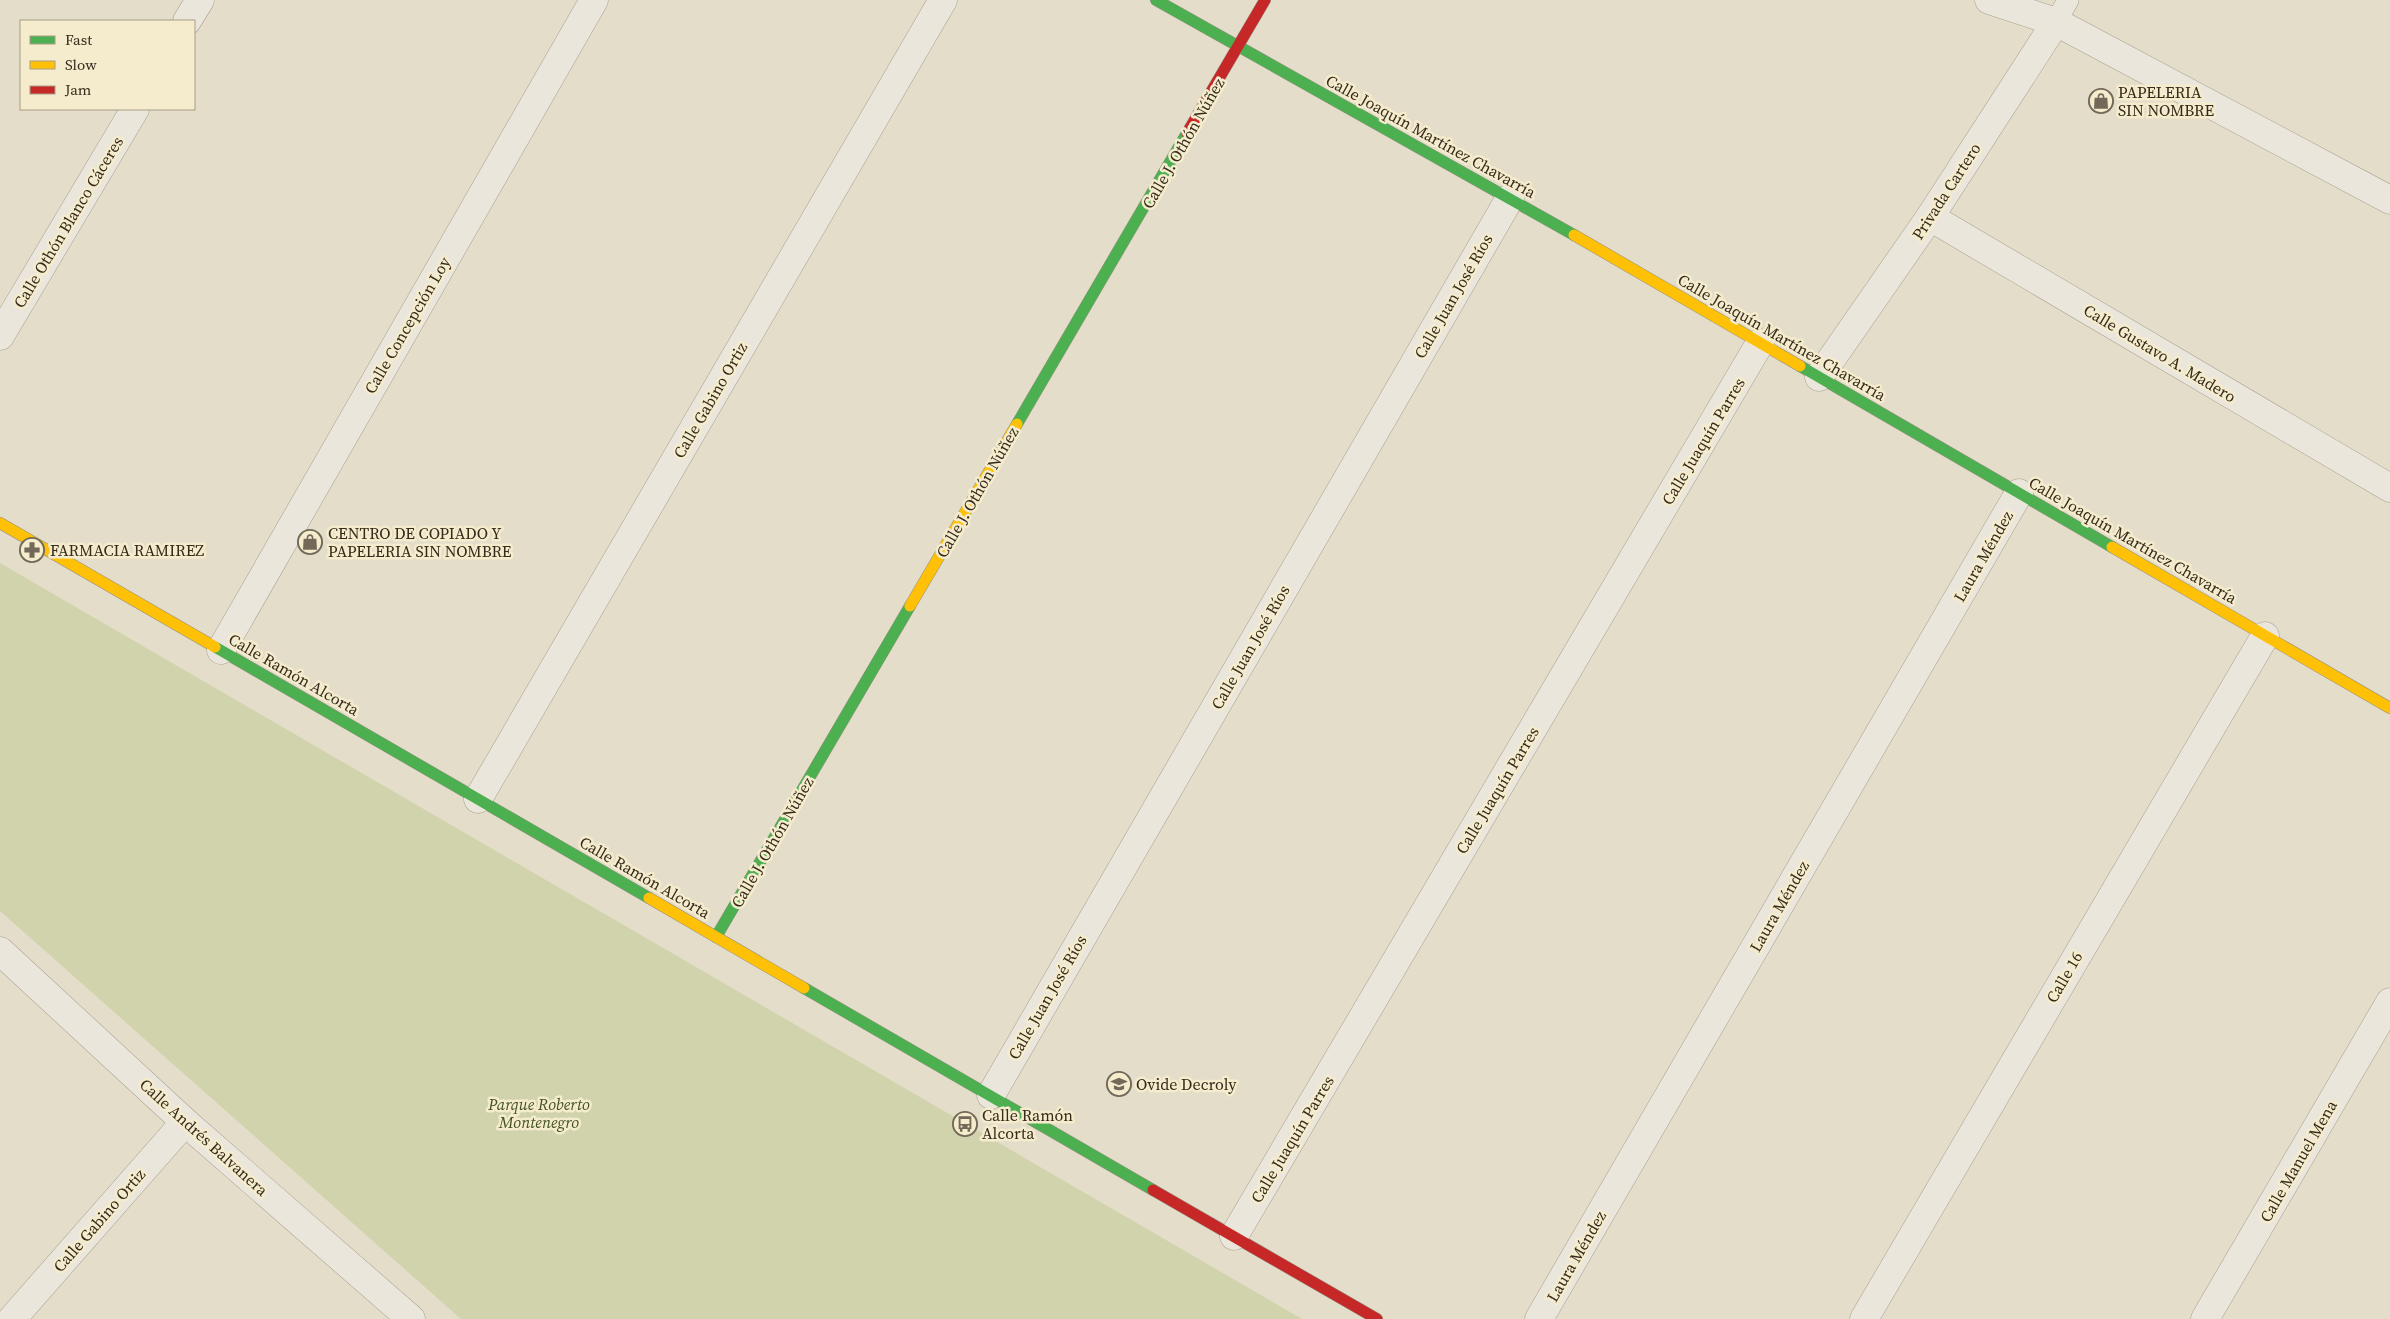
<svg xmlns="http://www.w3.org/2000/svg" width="2390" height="1319" font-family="'Source Serif 4',serif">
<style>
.green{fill:#d0d3ab}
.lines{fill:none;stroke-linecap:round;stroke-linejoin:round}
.lane-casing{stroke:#a8a193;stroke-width:22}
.street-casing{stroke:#a8a193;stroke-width:29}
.fast-casing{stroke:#979183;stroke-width:12}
.slow-casing{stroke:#979183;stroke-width:12}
.jam-casing{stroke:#979183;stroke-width:12}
.lane{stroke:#ebe6db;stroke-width:21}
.street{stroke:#ebe6db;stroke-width:28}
.fast{stroke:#4caf50;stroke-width:11}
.slow{stroke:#ffc107;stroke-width:11}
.jam{stroke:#c62828;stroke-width:11}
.labels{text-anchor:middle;stroke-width:5;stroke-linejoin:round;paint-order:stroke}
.poi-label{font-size:16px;fill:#352a1c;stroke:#f5eccd;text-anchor:start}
.street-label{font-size:16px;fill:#352a1c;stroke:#f5eccd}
.park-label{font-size:16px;font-style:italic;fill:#425222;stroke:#f5eccd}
</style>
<rect width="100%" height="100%" fill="#e3ddc9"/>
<polygon class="green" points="0,563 1302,1319 461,1319 0,911"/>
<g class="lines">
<defs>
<polyline id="lane" points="2056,22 2068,0"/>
<g id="street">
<polyline points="1989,0 2056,22 2390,200"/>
<polyline points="187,21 200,0"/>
<polyline points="1930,217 2390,488"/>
<polyline points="0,336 135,109"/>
<polyline points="1819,377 1930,217 2056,22"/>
<polyline points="221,650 594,0"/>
<polyline points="478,799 943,0"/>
<polyline points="0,951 185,1122 411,1319"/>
<polyline points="991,1095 1510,198"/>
<polyline points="1234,1236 1760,343"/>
<polyline points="12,1319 185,1122"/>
<polyline points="1539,1319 2019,493"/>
<polyline points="1864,1319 2265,636"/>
<polyline points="2205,1319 2390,1002"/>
</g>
<g id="fast">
<polyline points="1156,0 1574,235"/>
<polyline points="1800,366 2112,547"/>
<polyline points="1017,424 1187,133"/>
<polyline points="215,647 649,898"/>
<polyline points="716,937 910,606"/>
<polyline points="804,988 1153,1190"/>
</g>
<g id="slow">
<polyline points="1574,235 1800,366"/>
<polyline points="0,523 215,647"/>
<polyline points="2112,547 2390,708"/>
<polyline points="910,606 1017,424"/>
<polyline points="649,898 804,988"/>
</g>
<g id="jam">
<polyline points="1187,133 1265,0"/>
<polyline points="1153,1190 1377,1319"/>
</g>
</defs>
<use href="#lane" class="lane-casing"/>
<use href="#street" class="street-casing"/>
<use href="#fast" class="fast-casing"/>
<use href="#slow" class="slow-casing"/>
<use href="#jam" class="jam-casing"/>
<use href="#lane" class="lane"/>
<use href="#street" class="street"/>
<use href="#fast" class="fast"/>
<use href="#slow" class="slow"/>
<use href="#jam" class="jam"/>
</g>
<defs>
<symbol id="shop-ring" viewBox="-11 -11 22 22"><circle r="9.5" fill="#f5eccd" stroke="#726959" stroke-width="1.5"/><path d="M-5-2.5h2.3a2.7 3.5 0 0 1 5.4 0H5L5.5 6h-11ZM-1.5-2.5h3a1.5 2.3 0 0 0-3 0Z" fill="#726959"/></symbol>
<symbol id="pharmacy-ring" viewBox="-11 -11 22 22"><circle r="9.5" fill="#f5eccd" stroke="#726959" stroke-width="1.5"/><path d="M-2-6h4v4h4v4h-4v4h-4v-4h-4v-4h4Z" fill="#726959"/></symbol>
<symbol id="school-ring" viewBox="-11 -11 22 22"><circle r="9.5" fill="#f5eccd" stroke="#726959" stroke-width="1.5"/><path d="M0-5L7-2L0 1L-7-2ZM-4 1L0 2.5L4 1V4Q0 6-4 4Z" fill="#726959"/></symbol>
<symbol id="bus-ring" viewBox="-11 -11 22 22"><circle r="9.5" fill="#f5eccd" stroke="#726959" stroke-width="1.5"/><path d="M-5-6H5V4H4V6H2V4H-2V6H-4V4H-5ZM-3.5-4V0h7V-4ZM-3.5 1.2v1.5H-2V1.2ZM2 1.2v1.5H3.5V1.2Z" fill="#726959"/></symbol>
</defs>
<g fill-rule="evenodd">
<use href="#shop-ring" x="2087" y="87" width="28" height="28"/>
<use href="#shop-ring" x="296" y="528" width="28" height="28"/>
<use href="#pharmacy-ring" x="18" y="536" width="28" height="28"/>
<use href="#school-ring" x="1105" y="1070" width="28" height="28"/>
<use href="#bus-ring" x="951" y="1110" width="28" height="28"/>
</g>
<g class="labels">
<g class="poi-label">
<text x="2118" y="98">PAPELERIA<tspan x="2118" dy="18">SIN NOMBRE</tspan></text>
<text x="328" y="539">CENTRO DE COPIADO Y<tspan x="328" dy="18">PAPELERIA SIN NOMBRE</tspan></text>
<text x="50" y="556">FARMACIA RAMIREZ</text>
<text x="1136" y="1090">Ovide Decroly</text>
<text x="982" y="1121">Calle Ramón<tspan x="982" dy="18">Alcorta</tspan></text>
</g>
<g class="street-label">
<text transform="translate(1431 136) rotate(29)" y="6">Calle Joaquín Martínez Chavarría</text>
<text transform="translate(1183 143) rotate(-60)" y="6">Calle J. Othón Núñez</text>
<text transform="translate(1946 191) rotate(-57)" y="6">Privada Cartero</text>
<text transform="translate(68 222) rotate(-59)" y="6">Calle Othón Blanco Cáceres</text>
<text transform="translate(1453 296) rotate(-60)" y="6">Calle Juan José Ríos</text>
<text transform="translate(407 325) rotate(-60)" y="6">Calle Concepción Loy</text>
<text transform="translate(1782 337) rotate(30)" y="6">Calle Joaquín Martínez Chavarría</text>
<text transform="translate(2160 353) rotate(31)" y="6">Calle Gustavo A. Madero</text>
<text transform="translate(710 400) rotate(-60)" y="6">Calle Gabino Ortiz</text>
<text transform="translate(1703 441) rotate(-59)" y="6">Calle Juaquín Parres</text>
<text transform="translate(977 492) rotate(-60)" y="6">Calle J. Othón Núñez</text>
<text transform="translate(2133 540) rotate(30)" y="6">Calle Joaquín Martínez Chavarría</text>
<text transform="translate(1983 556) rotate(-60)" y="6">Laura Méndez</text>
<text transform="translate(1250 647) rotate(-60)" y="6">Calle Juan José Ríos</text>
<text transform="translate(294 674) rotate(30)" y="6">Calle Ramón Alcorta</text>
<text transform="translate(1497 790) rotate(-59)" y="6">Calle Juaquín Parres</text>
<text transform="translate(772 842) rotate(-60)" y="6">Calle J. Othón Núñez</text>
<text transform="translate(645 877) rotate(30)" y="6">Calle Ramón Alcorta</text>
<text transform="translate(1779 906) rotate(-60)" y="6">Laura Méndez</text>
<text transform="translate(2064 977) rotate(-60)" y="6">Calle 16</text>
<text transform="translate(1047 997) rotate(-60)" y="6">Calle Juan José Ríos</text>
<text transform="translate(204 1137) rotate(42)" y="6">Calle Andrés Balvanera</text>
<text transform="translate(1292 1139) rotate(-59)" y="6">Calle Juaquín Parres</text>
<text transform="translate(2298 1161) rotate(-60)" y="6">Calle Manuel Mena</text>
<text transform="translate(99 1220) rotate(-49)" y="6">Calle Gabino Ortiz</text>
<text transform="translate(1576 1256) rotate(-60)" y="6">Laura Méndez</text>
</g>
<g class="park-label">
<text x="539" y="1110">Parque Roberto<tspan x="539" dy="18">Montenegro</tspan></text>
</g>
</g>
<rect x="20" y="20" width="175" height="90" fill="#f5eccd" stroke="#a89e86"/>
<rect x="30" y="36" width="25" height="8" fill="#4caf50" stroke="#a89e86"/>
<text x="65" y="45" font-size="15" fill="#352a1c">Fast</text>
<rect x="30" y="61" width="25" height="8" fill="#ffc107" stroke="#a89e86"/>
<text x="65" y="70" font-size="15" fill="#352a1c">Slow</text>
<rect x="30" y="86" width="25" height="8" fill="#c62828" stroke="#a89e86"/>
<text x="65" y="95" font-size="15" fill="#352a1c">Jam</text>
</svg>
